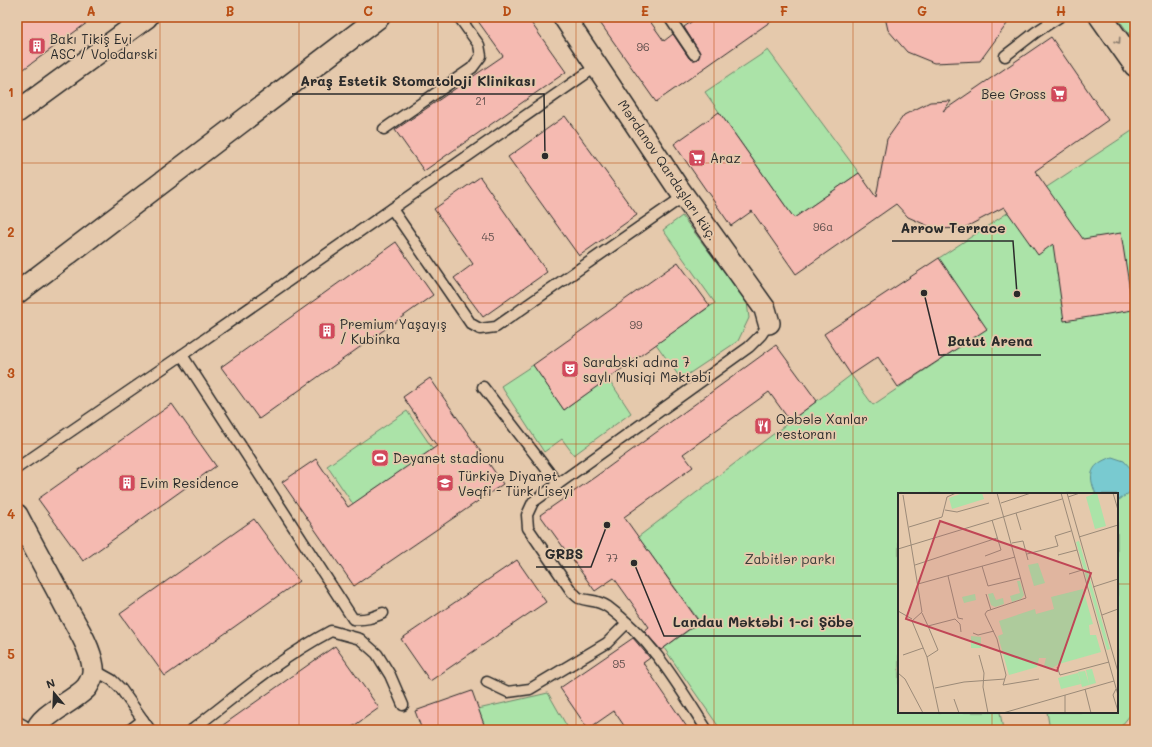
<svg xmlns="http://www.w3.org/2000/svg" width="1152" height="747" font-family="Mali,sans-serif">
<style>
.green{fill:#abe3a8;stroke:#6b876a}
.water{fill:#79cad0;stroke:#5a8a8e}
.building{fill:#f5bab1;stroke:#2b2b2b}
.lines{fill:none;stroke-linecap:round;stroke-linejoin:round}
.lane-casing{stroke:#2b2b2b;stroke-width:13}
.street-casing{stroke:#2b2b2b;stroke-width:24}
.secondary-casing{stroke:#2b2b2b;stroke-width:25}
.lane{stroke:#e5c9ac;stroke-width:10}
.street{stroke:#e5c9ac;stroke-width:21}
.secondary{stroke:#e5c9ac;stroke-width:22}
.oneway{stroke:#887a6c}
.grid{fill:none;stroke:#b94e14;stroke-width:1;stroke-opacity:0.55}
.labels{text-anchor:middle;stroke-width:3.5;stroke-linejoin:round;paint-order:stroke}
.number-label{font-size:11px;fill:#5e4f4c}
.poi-label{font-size:13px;fill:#2b2b2b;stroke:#e5c9ac;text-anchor:start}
.street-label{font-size:13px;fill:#2b2b2b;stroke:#e5c9ac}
.park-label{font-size:13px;fill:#383d38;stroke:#e5c9ac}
.inset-road{fill:none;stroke:#9b8a78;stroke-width:1}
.view{fill:#c04656;fill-opacity:0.15;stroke:#c04656;stroke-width:2}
.inset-edge{fill:none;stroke:#2b2b2b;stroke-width:2}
.leader{fill:none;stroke:#2b2b2b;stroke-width:1.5}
.callout-dot{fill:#2b2b2b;stroke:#e5c9ac;stroke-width:1.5}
.callout-label{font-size:14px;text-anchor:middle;font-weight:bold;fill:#2b2b2b;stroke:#e5c9ac;stroke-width:3.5;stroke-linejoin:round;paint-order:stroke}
.neatline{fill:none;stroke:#b94e14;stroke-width:1.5}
.grid-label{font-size:13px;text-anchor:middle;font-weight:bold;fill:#b94e14}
</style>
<rect width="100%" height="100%" fill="#e5c9ac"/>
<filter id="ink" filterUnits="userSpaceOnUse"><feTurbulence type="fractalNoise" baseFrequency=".025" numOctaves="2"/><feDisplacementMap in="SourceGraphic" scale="8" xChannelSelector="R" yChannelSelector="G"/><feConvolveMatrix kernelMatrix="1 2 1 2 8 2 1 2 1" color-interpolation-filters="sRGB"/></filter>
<g filter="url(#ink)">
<g class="green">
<polygon points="1117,17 1135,17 1135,42"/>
<polygon points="768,50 859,173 794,218 705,92"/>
<polygon points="1135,129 1135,709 1118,730 1050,730 1047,712 1117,712 1117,494 899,494 899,712 1000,712 1003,730 721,730 664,648 700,622 638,537 851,375 873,405 986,329 939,258"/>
<polygon points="682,216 747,302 749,318 738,341 681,379 656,344 715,303 663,230"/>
<polygon points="533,365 564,410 608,378 631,413 574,455 562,439 544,452 501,386"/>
<polygon points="407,411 433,449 353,504 327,466"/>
<polygon points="548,693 569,730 486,730 478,709"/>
</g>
<path class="water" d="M1112 457 1124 461 1132 470 1134 482 1129 493 1119 500H1117V494H1096C1087 474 1091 464 1112 457Z"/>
<g class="building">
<polygon points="17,17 95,17 17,74"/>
<polygon points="475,17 527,17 566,72 424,171 395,130 503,56"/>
<polygon points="596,17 647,17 664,41 673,34 689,58 694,60 698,59 700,53 684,27 698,17 777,17 656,102"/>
<polygon points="885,17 1012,17 980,61 934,63 907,52 888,30"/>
<polygon points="1051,37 1108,120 1035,171 1083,239 1121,233 1133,310 1064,321 1053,244 1038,255 1004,207 964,228 935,229 908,217 896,204 796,274 752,211 731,226 674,144 719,112 794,218 859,173 876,197 887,139 904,115 930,102 951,101 943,111"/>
<polygon points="565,116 637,215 579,256 508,157"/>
<polygon points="480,177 547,272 483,317 454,278 473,264 434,209"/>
<polygon points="396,242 433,295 259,419 221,367"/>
<polygon points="939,258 987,329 898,387 878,357 851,375 824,334"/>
<polygon points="678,262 710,306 564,410 533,365"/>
<polygon points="776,345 817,401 790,421 769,392 683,454 693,467 624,517 699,622 661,650 644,631 649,627 614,578 595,591 540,515 595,477"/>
<polygon points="430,378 503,484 354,586 282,482 316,459 348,507 437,446 403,397"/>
<polygon points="172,404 216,466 83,561 38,499"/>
<polygon points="254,519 299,581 165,676 120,614"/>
<polygon points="517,560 546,602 430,681 401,639"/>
<polygon points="633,638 650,658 643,663 689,730 627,730 614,711 588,729 560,688"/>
<polygon points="335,646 379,708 348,730 216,730"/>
<polygon points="472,691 486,730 422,730 415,711"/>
</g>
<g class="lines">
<defs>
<g id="lane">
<polyline points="669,17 694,54"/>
<polyline points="1005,56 1036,32 1059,17"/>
<polyline points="384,129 472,68 481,56 479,45 459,17"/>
<polyline points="392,209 471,324 480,329 496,327 684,196"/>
<path d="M182 355 353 619C365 620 372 618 383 613"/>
<polyline points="483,387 558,484"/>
<polyline points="17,468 182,355 597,66"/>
<polyline points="94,670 112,680 121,689 150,730"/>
<polyline points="487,682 508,692 530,689 607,643 627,623"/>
<polyline points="130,730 143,720"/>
<path d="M192 730C237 695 280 658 331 631L360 639 377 654 390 675 403 705"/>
<path d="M707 730C678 685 652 639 608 607 596 599 590 602 579 598 577 597 575 594 572 592L528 528 527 515 533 502 749 347 761 335 769 323"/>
</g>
<g id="street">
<polyline points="564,17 676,185 765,309 769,323"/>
<polyline points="17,112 147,17"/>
<polyline points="17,293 379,17"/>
<path d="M17 515C33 546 50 576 66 607 76 625 90 646 93 667 94 675 91 681 87 687 76 700 39 716 37 730"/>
<polyline points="17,728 21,730"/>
</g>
<polyline id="secondary" points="1101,17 1135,65"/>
</defs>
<use href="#lane" class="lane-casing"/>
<use href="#street" class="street-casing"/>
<use href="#secondary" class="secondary-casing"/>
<use href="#lane" class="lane"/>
<use href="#street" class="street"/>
<use href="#secondary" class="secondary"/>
</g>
<defs><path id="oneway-chevron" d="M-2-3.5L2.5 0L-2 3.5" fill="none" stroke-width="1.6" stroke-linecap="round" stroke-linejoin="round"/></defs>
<use class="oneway" href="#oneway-chevron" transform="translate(1118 41) rotate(55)"/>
</g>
<path class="grid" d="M160 17V730M299 17V730M438 17V730M576 17V730M714 17V730M853 17V730M992 17V494M17 163H1135M17 303H1135M17 444H1135M17 584H899M1117 584H1135M992 712V730"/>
<defs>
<symbol id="building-square" viewBox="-11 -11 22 22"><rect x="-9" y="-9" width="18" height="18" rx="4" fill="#d1495b" stroke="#e5c9ac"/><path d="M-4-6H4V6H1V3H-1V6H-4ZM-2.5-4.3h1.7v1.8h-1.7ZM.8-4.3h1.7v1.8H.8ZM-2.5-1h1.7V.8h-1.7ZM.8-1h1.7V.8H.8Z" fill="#fff"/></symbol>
<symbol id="supermarket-square" viewBox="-11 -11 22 22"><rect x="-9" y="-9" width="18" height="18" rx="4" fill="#d1495b" stroke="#e5c9ac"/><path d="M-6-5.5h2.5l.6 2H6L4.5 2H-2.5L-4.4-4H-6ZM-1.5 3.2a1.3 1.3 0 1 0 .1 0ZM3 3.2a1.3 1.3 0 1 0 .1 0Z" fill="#fff"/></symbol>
<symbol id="theatre-square" viewBox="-11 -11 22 22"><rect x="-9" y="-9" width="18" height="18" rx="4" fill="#d1495b" stroke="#e5c9ac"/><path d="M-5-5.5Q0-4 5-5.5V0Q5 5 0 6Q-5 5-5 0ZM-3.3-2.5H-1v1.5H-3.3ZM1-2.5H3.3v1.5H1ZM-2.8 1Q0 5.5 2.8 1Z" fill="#fff"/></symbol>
<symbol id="restaurant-square" viewBox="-11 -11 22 22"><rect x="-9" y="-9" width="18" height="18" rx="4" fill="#d1495b" stroke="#e5c9ac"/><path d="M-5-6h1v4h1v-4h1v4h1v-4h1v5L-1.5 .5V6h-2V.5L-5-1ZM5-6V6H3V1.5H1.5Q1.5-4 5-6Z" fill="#fff"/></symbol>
<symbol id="stadium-square" viewBox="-11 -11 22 22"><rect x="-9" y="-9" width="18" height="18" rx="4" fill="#d1495b" stroke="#e5c9ac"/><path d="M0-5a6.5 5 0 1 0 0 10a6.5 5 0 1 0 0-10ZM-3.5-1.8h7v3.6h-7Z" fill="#fff"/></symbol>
<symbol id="school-square" viewBox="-11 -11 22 22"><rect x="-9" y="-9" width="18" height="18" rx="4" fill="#d1495b" stroke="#e5c9ac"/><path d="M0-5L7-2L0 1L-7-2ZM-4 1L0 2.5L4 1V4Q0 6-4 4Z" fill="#fff"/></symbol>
</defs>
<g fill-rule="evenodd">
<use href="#building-square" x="27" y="36" width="20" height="20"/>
<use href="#supermarket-square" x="1049" y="84" width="20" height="20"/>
<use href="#supermarket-square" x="687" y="148" width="20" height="20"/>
<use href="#building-square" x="317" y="321" width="20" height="20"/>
<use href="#theatre-square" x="560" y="359" width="20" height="20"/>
<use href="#restaurant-square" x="753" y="416" width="20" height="20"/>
<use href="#stadium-square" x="370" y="448" width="20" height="20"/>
<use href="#building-square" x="117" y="473" width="20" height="20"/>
<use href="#school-square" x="435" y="473" width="20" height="20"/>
</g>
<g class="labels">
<g class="number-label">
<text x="643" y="51">96</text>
<text x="481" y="105">21</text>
<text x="823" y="231">96a</text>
<text x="488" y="241">45</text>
<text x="636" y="329">99</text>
<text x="612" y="562">77</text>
<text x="619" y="668">95</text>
</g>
<g class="poi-label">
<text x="50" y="44">Bakı Tikiş Evi<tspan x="50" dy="15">ASC / Volodarski</tspan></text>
<text x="1046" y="99" text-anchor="end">Bee Gross</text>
<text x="710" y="163">Araz</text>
<text x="340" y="329">Premium Yaşayış<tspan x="340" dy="15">/ Kubinka</tspan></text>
<text x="583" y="367">Sarabski adına 7<tspan x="583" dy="15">saylı Musiqi Məktəbi</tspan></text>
<text x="776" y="424">Qəbələ Xanlar<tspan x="776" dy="15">restoranı</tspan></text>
<text x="393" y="463">Dəyanət stadionu</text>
<text x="458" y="481">Türkiyə Diyanət<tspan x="458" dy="15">Vəqfi - Türk Liseyi</tspan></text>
<text x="140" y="488">Evim Residence</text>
</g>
<g class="street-label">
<text transform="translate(668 170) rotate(56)" y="5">Mərdanov Qardaşları küç.</text>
</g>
<g class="park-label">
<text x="790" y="564">Zabitlər parkı</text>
</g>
</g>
<g transform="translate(898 493)">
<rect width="220" height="220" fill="#e5c9ac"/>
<path d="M65 0H84L86 6 54 16 51 5ZM199 0 208 33 197 36 188 4ZM181 48 212 156 209 157 178 49ZM140 70 147 90 136 93 130 72ZM119 88H122L126 102 123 106 114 109 112 103 122 100ZM185 96 195 131 191 132 192 142H198L203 159 161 171 154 175 146 173 148 165H141L139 174 111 182 100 143 105 141 101 128 137 116 138 121 156 116 153 104ZM95 100 98 107 105 105 106 111 97 114 93 112 90 101ZM77 101 78 107 66 110 64 104ZM73 143 83 144V155H73ZM194 176 198 190 184 194 180 179 187 178 191 191 188 177ZM180 180 183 191 163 196 160 185Z" fill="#abe3a8"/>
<path class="inset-road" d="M99 0 128 105 89 118 87 121 99 146 108 182 105 192 141 186M163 0 220 202M169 0 220 179M215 0 220 17M5 2 24 119 14 128 29 164 41 220M170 4 182 0M103 10 133 0M47 17 59 19 91 10M118 20 123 37M11 34 44 24 49 4 58 0M181 44 220 32M114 50 125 48 130 67M0 56 164 6M129 61 160 53 157 43 173 38M160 62 179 57M87 63 103 57 94 27M17 72 99 45M84 73 90 93 123 85M171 81 184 77M50 83 60 125 65 126M20 91 117 64M195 94 220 86M88 101 93 117M0 118 14 126M24 120 30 133 57 126 62 131 63 139M204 122 220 116M75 140 80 142 96 138M5 162 25 155M81 162 86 180 85 194 90 220M29 164 40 157 30 133M159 174 162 182 211 169M0 180 7 186 25 220M37 195 66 189 107 186M187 196 193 220M218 196 215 202 220 218M56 206 61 220M105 220 216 188M167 220V202"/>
<path class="view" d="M42 28 193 80 159 178 8 126Z"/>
<rect width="220" height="220" class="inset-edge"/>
</g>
<path class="leader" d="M545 156L544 94H292M1017 294L1013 241H892M924 293L939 355H1041M607 525L591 567H536M634 563L664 636H861"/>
<g class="callout-dot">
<circle cx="545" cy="156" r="4"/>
<circle cx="1017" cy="294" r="4"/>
<circle cx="924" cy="293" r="4"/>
<circle cx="607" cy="525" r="4"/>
<circle cx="634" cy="563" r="4"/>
</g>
<g class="callout-label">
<text x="418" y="86">Araş Estetik Stomatoloji Klinikası</text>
<text x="953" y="233">Arrow Terrace</text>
<text x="990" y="346">Batut Arena</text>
<text x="564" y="559">GRBS</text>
<text x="763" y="627">Landau Məktəbi 1-ci Şöbə</text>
</g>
<rect width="1152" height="747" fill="none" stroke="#e5c9ac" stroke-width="44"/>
<g transform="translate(54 693) rotate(341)" stroke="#e5c9ac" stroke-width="3" paint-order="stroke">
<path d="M0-3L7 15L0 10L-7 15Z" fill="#2b2b2b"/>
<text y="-6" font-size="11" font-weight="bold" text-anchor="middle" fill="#2b2b2b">N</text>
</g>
<rect x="22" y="22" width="1108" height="703" class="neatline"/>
<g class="grid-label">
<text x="91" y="16">A</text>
<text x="230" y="16">B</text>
<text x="368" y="16">C</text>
<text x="507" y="16">D</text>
<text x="645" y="16">E</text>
<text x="784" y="16">F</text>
<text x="922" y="16">G</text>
<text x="1061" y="16">H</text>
<text x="11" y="97">1</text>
<text x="11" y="237">2</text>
<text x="11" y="378">3</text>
<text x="11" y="519">4</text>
<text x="11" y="659">5</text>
</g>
</svg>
